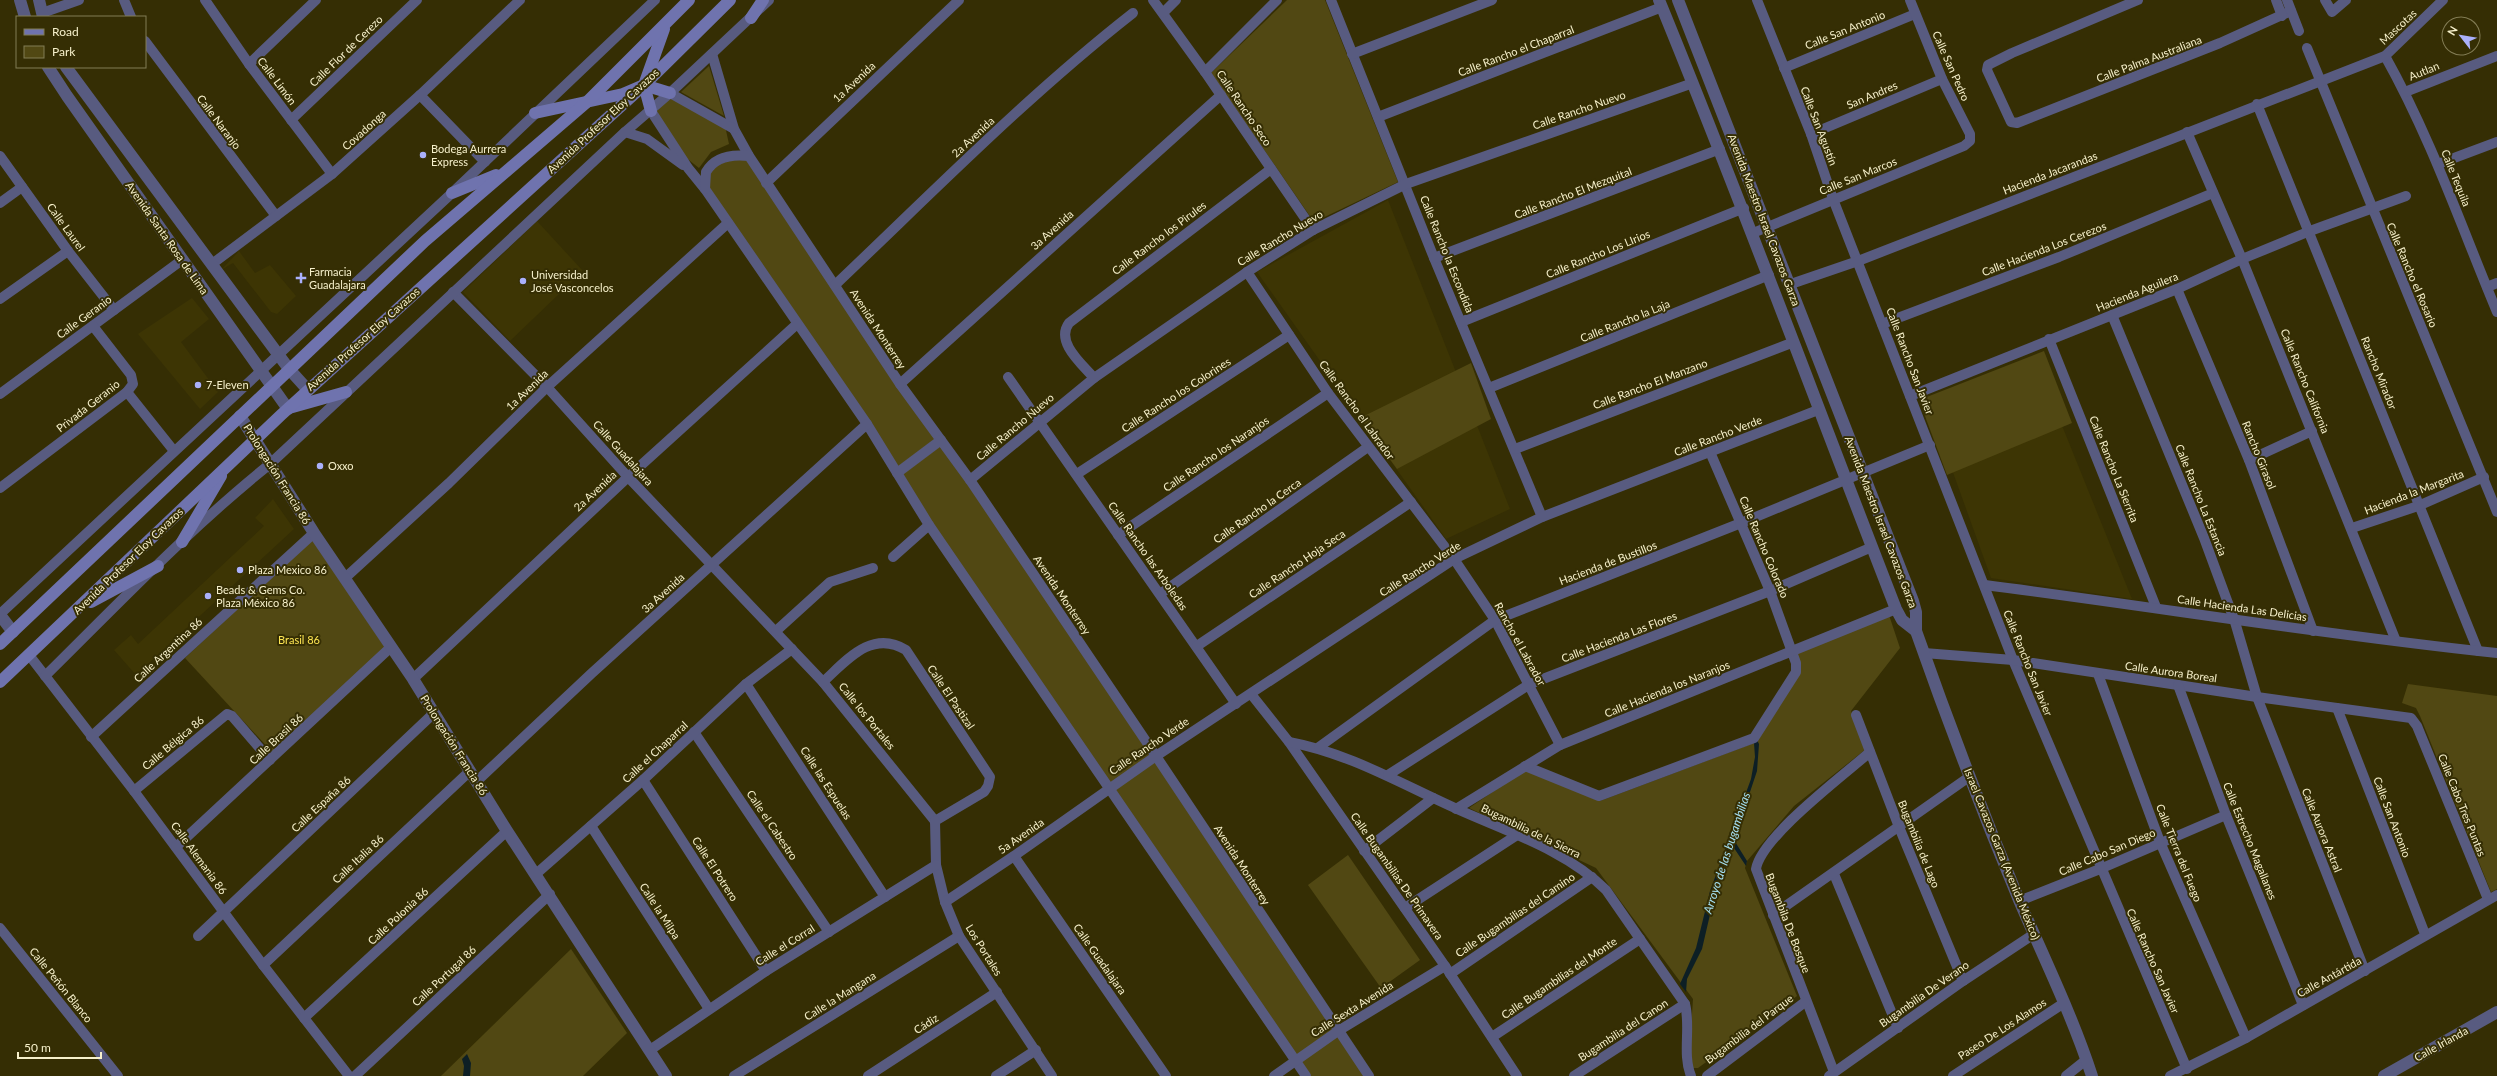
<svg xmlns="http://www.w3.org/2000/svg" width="2497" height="1076" font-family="Lato,sans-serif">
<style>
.built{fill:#3d3504}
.green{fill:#514813}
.water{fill:#0d1f25}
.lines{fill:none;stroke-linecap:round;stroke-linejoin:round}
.minor{stroke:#585b80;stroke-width:10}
.tertiary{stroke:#585b80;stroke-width:12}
.secondary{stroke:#6f73ae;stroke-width:12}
.poi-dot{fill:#aab0fb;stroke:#352e04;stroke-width:1.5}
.labels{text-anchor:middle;stroke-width:4;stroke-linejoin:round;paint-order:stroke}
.street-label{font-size:11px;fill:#f6f0cb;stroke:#352e04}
.poi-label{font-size:11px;fill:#f6f0cb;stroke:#352e04;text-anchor:start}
.park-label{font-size:11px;fill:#fee653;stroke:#352e04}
.water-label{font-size:12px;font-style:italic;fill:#a5e0f3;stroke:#352e04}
</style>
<rect width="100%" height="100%" fill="#352e04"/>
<g class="built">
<polygon points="1388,200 1510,509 1446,539 1257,272"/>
<polygon points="537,221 583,271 510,341 463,292"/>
<polygon points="239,251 255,273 270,265 296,296 277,314 271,312 233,263 221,270"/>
<polygon points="192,298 209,319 181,342 218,392 200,409 138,334"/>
<polygon points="2061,423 2132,599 1991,578 1951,467"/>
<polygon points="273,499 294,529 136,675 114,650 131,635 138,644 264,526 255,518"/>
</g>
<g class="green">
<polygon points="1287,0 1325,0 1398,182 1314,222 1211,73"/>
<polygon points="709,66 724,116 681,92"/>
<polygon points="671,96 725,126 729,144 711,152 699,168 685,157 653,111"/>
<polygon points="749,156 1370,1076 1306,1076 705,189 706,172 717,160"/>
<polygon points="2044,351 2072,423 1947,475 1919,400"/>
<polygon points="1471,363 1491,419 1397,469 1360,418"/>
<polygon points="312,539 386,649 273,753 185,658"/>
<polygon points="1889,615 1900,648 1851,711 1866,749 1794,806 1747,861 1745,868 1797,996 1698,1068 1693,1068 1689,1060 1693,999 1596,868 1469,808 1525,770 1600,801 1754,743 1796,672 1792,653"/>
<polygon points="2408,684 2497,696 2497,889 2491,892 2420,716 2416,708 2402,703"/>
<polygon points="1348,855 1420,960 1381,988 1308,885"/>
<polygon points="571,949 627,1033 583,1076 441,1076"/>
</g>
<g class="water">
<polygon points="1757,740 1759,744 1757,771 1734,840 1747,861 1746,866 1732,845 1715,893 1702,949 1687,979 1686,992 1680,984 1696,948 1710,891 1751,779 1755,757 1754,743"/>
<polygon points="467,1054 471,1063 470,1076 463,1076 464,1066 462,1059"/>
</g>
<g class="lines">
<g class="minor">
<polyline points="124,0 131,17"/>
<polyline points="205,0 249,64 332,174"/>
<polyline points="1153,0 1205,72 1313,230"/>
<polyline points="1331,0 1434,258 1542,517"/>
<polyline points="1757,0 1811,134 1833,199 2013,660 2187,1069"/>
<polyline points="2138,0 2012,53 1988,65 1987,70 2011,122 2017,123 2220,43 2291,11"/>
<polyline points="2276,0 2282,16"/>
<polyline points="2287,0 2299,31"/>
<polyline points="2325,0 2332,12 2346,0"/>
<polyline points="42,13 79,0"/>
<polyline points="1163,13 1176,0"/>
<polyline points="145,41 276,216"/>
<polyline points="2307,48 2497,512"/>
<polyline points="712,54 734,129 749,156 900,384 970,480 1156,756 1369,1076"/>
<polyline points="1352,54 1492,0"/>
<path d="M2385 56C2431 138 2461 226 2497 312"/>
<polyline points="249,64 316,0"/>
<polyline points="1784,68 1915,14"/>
<polyline points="1205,72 1277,0"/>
<polyline points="2405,92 2497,56"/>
<polyline points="670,93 734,129"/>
<polyline points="420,95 485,162"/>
<polyline points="2257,104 2478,651"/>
<polyline points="651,111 688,168 705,189 867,424 929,525 1306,1076"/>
<polyline points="1378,117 1662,7"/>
<polyline points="291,120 417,0"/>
<polyline points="625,132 647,139 683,165"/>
<polyline points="2187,132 2242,259 2396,641"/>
<polyline points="1811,134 1942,79"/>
<polyline points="0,156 68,251 114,310"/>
<polyline points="2438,164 2497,142"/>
<polyline points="766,183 959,0"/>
<path d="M705 189 706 172C715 156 732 154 749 156"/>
<polyline points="0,203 22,187"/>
<polyline points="1753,233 1964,146 1970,141 1970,134 1942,79 1910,0"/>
<polyline points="1434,258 1720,149"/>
<polyline points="212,264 332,174 420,95 520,0"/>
<polyline points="1247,272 1328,393 1454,559 1495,620 1560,745"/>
<path d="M835 285C932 193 1027 96 1133 13"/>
<polyline points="1788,285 1858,261 2385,56 2443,0"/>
<polyline points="2487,287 2497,283"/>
<polyline points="2177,289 2249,460 2313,631"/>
<polyline points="453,292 547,387 628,477 823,682 935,821"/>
<polyline points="0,299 68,251"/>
<polyline points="2112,315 2204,538 2235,622 2257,697 2365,971"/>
<polyline points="1461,322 1744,208"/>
<polyline points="1882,324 2059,257 2213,193"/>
<polyline points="2049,339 2156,607"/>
<polyline points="1008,377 1236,704"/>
<path d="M1094 378C1082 364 1055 342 1069 323L1271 169"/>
<polyline points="900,384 1221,95"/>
<polyline points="1489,388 1769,275"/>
<polyline points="127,392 174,451"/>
<polyline points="0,394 182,260"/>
<polyline points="1910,396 2177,289 2242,259 2310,231 2406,196"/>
<polyline points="1515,449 1794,342"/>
<polyline points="2249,460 2312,431"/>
<polyline points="897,473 941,440"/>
<polyline points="1077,474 1289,335"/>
<polyline points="970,480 1094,378 1247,272 1313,230 1406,184 1693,83"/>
<polyline points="0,488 127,392 133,384 131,375 93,326"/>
<polyline points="2352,528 2418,506 2484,477"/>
<polyline points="1118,535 1328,393"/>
<polyline points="893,557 929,525"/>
<polyline points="345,578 449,483 547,387 728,223"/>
<path d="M1985 585C2156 607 2325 635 2497 653"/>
<polyline points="1160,594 1368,447"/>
<polyline points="0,614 452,193 655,0"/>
<polyline points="776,631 830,582 873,568"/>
<polyline points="1197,646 1411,502"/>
<polyline points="1924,653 2013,660 2257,697 2411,718 2417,726 2488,899"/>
<polyline points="29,655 134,791 263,965 349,1076"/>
<polyline points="2098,674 2160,842 2246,1038"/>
<path d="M45 676C118 604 190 528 270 464L625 132 670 93 769 0"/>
<polyline points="413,679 628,477 797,324"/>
<path d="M823 682C847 660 872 629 906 650L990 777 988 786 984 792 935 821"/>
<polyline points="746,684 885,897"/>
<polyline points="2178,685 2226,815 2303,1005"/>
<polyline points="1251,694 1289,742 1445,966 1517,1076"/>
<polyline points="2337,708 2425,934"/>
<polyline points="1856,715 1899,827 1963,981"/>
<polyline points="694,732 829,932"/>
<polyline points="91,737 314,533"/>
<path d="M1289 742C1349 753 1401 784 1457 809 1508 832 1566 850 1606 890L1685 1004C1691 1027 1682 1054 1691 1076"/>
<polyline points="1319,747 1495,620 1741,523 1930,445"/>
<polyline points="1525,766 1599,796 1754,738 1796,672 1796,663 1770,591 1710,452"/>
<polyline points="1388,775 1530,684 1770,591 1872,547"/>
<polyline points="643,780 766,971"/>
<polyline points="477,781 592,673 867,424"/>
<polyline points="134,791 227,714 232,716 270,760"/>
<polyline points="1456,809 1560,745 1896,609"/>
<polyline points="935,821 936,865 945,902 959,936 1052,1076"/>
<polyline points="591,826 709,1009"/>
<polyline points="176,847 391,647"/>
<polyline points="1364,851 1433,798"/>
<polyline points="1014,856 1166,1076"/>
<polyline points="536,874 643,780 746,684 792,649"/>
<polyline points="1834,874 1898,1028"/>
<polyline points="2019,901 2100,869 2226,815"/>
<polyline points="945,902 1014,856 1156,756 1454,559 1542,517 1818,410"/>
<polyline points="1405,908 1517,835"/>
<polyline points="1773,915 1969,777"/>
<polyline points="0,928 118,1076"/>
<polyline points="198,936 434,713"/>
<polyline points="263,965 470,771"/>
<polyline points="1450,974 1592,877"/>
<polyline points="304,1018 507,831"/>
<polyline points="1492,1037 1640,939"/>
<polyline points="650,1050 766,971 936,865"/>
<path d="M1834 1072 1756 869C1761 837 1844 775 1870 752"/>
<polyline points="355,1076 550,894"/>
<polyline points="734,1076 959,936"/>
<polyline points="868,1076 997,992"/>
<polyline points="996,1076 1036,1050"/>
<polyline points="1274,1076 1338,1031 1445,966"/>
<polyline points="1574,1076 1685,1004"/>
<polyline points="1707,1076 1805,1002"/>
<polyline points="1829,1076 1963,981 2034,934"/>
<polyline points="1953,1076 2064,1003"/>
<polyline points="2066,1076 2086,1060"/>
<polyline points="2170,1076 2246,1038 2497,895"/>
</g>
<g class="tertiary">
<polyline points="20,0 25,17"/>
<polyline points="39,0 43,17"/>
<path d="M1659 0C1742 202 1817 406 1896 609L1902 620 1916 631"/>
<path d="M1678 0C1758 200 1833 401 1913 601L1916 612V631C1948 722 1982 811 2019 900 2044 958 2072 1015 2092 1076"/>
<polyline points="48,67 67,96 288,409"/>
<polyline points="66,67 289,369 308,390"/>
<polyline points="240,416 314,533 413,679 507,831 666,1076"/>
<polyline points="0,615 13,632"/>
<polyline points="2384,1076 2497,1012"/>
</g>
<g class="secondary">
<polyline points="751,18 763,0"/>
<polyline points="651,111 644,85 664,29"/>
<polyline points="535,113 623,94 644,85 670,93"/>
<polyline points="452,193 496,175"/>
<polyline points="289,408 346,392"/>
<polyline points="182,542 221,476"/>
<polyline points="91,602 158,566"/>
<polyline points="0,644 425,241 587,102 689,0"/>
<polyline points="0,682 281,415 644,85 730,0"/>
</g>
</g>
<g class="poi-dot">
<circle cx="423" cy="155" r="4"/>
<path d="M299 272h4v4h4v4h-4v4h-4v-4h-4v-4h4z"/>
<circle cx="523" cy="281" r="4"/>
<circle cx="198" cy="385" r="4"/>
<circle cx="320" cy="466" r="4"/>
<circle cx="240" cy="570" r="4"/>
<circle cx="208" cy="596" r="4"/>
</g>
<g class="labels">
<g class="street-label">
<text transform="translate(2398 27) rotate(-43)" y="4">Mascotas</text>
<text transform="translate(1845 30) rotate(-22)" y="4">Calle San Antonio</text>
<text transform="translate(346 51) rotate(-44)" y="4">Calle Flor de Cerezo</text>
<text transform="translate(1516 51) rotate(-21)" y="4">Calle Rancho el Chaparral</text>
<text transform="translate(2149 59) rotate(-21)" y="4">Calle Palma Australiana</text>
<text transform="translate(1951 66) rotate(66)" y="4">Calle San Pedro</text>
<text transform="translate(2424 71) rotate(-22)" y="4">Autlan</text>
<text transform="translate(277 81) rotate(53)" y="4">Calle Limón</text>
<text transform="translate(854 82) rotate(-43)" y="4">1a Avenida</text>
<text transform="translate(1872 95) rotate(-23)" y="4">San Andres</text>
<text transform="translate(1244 108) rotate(56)" y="4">Calle Rancho Seco</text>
<text transform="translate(1579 110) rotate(-19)" y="4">Calle Rancho Nuevo</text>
<text transform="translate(603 121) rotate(-43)" y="4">Avenida Profesor Eloy Cavazos</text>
<text transform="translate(219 122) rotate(53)" y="4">Calle Naranjo</text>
<text transform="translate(1819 126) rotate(69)" y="4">Calle San Agustín</text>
<text transform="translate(364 130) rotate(-42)" y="4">Covadonga</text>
<text transform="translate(973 137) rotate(-43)" y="4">2a Avenida</text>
<text transform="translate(2050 173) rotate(-21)" y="4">Hacienda Jacarandas</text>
<text transform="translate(1858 176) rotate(-22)" y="4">Calle San Marcos</text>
<text transform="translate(2456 178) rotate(68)" y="4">Calle Tequila</text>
<text transform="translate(1573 193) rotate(-21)" y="4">Calle Rancho El Mezquital</text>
<text transform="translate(1764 220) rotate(69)" y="4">Avenida Maestro Israel Cavazos Garza</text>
<text transform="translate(66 227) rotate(54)" y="4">Calle Laurel</text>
<text transform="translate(1052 230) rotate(-42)" y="4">3a Avenida</text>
<text transform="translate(167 238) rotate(55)" y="4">Avenida Santa Rosa de Lima</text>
<text transform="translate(1159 238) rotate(-37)" y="4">Calle Rancho los Pirules</text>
<text transform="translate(1280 238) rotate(-31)" y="4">Calle Rancho Nuevo</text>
<text transform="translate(2044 249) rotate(-21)" y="4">Calle Hacienda Los Cerezos</text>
<text transform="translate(1447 254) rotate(68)" y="4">Calle Rancho la Escondida</text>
<text transform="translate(1598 254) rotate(-22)" y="4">Calle Rancho Los LIrios</text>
<text transform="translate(2412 275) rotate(67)" y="4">Calle Rancho el Rosario</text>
<text transform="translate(2137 292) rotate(-22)" y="4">Hacienda Aguilera</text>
<text transform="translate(84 317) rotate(-36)" y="4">Calle Geranio</text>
<text transform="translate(1625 321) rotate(-22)" y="4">Calle Rancho la Laja</text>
<text transform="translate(878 329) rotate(57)" y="4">Avenida Monterrey</text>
<text transform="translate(363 339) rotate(-42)" y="4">Avenida Profesor Eloy Cavazos</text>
<text transform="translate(1910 361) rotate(69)" y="4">Calle Rancho San Javier</text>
<text transform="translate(2379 373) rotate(68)" y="4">Rancho Mirador</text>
<text transform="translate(2305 381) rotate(68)" y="4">Calle Rancho California</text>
<text transform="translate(1650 384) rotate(-21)" y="4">Calle Rancho El Manzano</text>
<text transform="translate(527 390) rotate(-44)" y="4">1a Avenida</text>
<text transform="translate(1176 395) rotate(-33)" y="4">Calle Rancho los Colorines</text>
<text transform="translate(88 406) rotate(-38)" y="4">Privada Geranio</text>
<text transform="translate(1357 410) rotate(54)" y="4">Calle Rancho el Labrador</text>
<text transform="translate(1015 427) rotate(-40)" y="4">Calle Rancho Nuevo</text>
<text transform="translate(1718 436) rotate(-21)" y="4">Calle Rancho Verde</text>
<text transform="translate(623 453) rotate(48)" y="4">Calle Guadalajara</text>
<text transform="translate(1216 454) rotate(-34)" y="4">Calle Rancho los Naranjos</text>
<text transform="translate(2259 455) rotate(68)" y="4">Rancho Girasol</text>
<text transform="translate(2114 469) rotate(68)" y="4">Calle Rancho La Sierrita</text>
<text transform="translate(277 474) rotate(58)" y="4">Prolongación Francia 86</text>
<text transform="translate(595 491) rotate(-43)" y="4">2a Avenida</text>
<text transform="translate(2414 492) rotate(-21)" y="4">Hacienda la Margarita</text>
<text transform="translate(2201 500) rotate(68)" y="4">Calle Rancho La Estancia</text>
<text transform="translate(1257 511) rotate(-35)" y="4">Calle Rancho la Cerca</text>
<text transform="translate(1881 522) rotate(69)" y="4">Avenida Maestro Israel Cavazos Garza</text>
<text transform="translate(1764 547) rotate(67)" y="4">Calle Rancho Colorado</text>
<text transform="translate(1148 556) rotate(55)" y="4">Calle Rancho las Arboledas</text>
<text transform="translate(128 561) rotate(-44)" y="4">Avenida Profesor Eloy Cavazos</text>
<text transform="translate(1608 563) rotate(-21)" y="4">Hacienda de Bustillos</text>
<text transform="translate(1297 564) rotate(-34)" y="4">Calle Rancho Hoja Seca</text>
<text transform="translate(1420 569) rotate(-32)" y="4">Calle Rancho Verde</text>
<text transform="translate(663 593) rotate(-42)" y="4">3a Avenida</text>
<text transform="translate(1062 595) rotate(56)" y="4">Avenida Monterrey</text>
<text transform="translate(2242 608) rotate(8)" y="4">Calle Hacienda Las Delicias</text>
<text transform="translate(1619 637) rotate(-21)" y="4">Calle Hacienda Las Flores</text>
<text transform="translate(1520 644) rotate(61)" y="4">Rancho el Labrador</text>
<text transform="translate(168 650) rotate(-43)" y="4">Calle Argentina 86</text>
<text transform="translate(2028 663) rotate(68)" y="4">Calle Rancho San Javier</text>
<text transform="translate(2171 672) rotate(8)" y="4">Calle Aurora Boreal</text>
<text transform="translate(1667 689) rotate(-22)" y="4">Calle Hacienda los Naranjos</text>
<text transform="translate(951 697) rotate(56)" y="4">Calle El Pastizal</text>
<text transform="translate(867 716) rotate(51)" y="4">Calle los Portales</text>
<text transform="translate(276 739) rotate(-43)" y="4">Calle Brasil 86</text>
<text transform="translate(173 743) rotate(-40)" y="4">Calle Bélgica 86</text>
<text transform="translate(454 745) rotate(58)" y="4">Prolongación Francia 86</text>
<text transform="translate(1149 746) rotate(-34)" y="4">Calle Rancho Verde</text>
<text transform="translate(655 752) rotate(-43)" y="4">Calle el Chaparral</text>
<text transform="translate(826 783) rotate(57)" y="4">Calle las Espuelas</text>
<text transform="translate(321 804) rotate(-43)" y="4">Calle España 86</text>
<text transform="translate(2462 805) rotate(68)" y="4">Calle Cabo Tres Puntas</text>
<text transform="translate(2392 817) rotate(69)" y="4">Calle San Antonio</text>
<text transform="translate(772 825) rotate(56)" y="4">Calle el Cabestro</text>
<text transform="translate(2322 830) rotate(68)" y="4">Calle Aurora Astral</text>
<text transform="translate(1531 831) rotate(26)" y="4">Bugambilia de la Sierra</text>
<text transform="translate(1021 836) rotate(-35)" y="4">5a Avenida</text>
<text transform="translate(2250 841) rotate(68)" y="4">Calle Estrecho Magallanes</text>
<text transform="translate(1919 844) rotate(68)" y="4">Bugambilia de Lago</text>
<text transform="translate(2107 852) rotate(-23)" y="4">Calle Cabo San Diego</text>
<text transform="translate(2179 853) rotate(68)" y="4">Calle Tierra del Fuego</text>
<text transform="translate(2002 854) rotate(68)" y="4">Israel Cavazos Garza (Avenida México)</text>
<text transform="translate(199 858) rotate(54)" y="4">Calle Alemania 86</text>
<text transform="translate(358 859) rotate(-43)" y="4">Calle Italia 86</text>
<text transform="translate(1242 865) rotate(57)" y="4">Avenida Monterrey</text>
<text transform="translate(715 869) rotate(57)" y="4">Calle El Potrero</text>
<text transform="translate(1397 876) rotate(55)" y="4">Calle Bugambilias De Primavera</text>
<text transform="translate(660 911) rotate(57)" y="4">Calle la Milpa</text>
<text transform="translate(1515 915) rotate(-34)" y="4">Calle Bugambilias del Camino</text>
<text transform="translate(398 916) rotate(-43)" y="4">Calle Polonia 86</text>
<text transform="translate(1788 923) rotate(69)" y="4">Bugambila De Bosque</text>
<text transform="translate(785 945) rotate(-32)" y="4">Calle el Corral</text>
<text transform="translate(984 950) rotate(58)" y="4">Los Portales</text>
<text transform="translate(1100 959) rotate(55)" y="4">Calle Guadalajara</text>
<text transform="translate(2153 961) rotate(66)" y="4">Calle Rancho San Javier</text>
<text transform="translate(444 976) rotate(-43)" y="4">Calle Portugal 86</text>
<text transform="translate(2329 977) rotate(-29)" y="4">Calle Antártida</text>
<text transform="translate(1559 978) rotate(-34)" y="4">Calle Bugambilias del Monte</text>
<text transform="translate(61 985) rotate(51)" y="4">Calle Peñón Blanco</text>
<text transform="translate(1924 994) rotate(-35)" y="4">Bugambilia De Verano</text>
<text transform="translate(840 996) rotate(-32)" y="4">Calle la Mangana</text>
<text transform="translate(1352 1009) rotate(-32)" y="4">Calle Sexta Avenida</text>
<text transform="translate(926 1024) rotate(-33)" y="4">Cádiz</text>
<text transform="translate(1749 1029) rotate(-37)" y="4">Bugambilia del Parque</text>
<text transform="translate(2002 1029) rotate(-33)" y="4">Paseo De Los Alamos</text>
<text transform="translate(1623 1030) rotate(-33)" y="4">Bugambilia del Canon</text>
<text transform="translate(2441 1044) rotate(-29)" y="4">Calle Irlanda</text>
</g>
<g class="poi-label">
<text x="431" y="153">Bodega Aurrera<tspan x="431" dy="13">Express</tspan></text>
<text x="309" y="276">Farmacia<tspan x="309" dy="13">Guadalajara</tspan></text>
<text x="531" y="279">Universidad<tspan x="531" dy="13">José Vasconcelos</tspan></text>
<text x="206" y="389">7-Eleven</text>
<text x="328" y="470">Oxxo</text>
<text x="248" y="574">Plaza Mexico 86</text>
<text x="216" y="594">Beads &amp; Gems Co.<tspan x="216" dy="13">Plaza México 86</tspan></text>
</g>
<g class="park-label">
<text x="299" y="644">Brasil 86</text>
</g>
<g class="water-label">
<text transform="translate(1727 853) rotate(-72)" y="4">Arroyo de las bugambilias</text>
</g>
</g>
<rect x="16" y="16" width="130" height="52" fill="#352e04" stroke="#827c54"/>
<rect x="24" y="29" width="20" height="6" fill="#6f73ae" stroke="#827c54"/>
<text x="52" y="36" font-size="12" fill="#f6f0cb">Road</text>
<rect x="24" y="46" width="20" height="12" fill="#514813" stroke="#827c54"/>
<text x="52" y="56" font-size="12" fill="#f6f0cb">Park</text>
<g transform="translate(2461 36) rotate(301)"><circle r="19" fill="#352e04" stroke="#827c54"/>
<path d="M0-3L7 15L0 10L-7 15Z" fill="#aab0fb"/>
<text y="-6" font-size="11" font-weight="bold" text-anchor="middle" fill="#f6f0cb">N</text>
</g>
<path d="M18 1052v6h83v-6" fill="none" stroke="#f6f0cb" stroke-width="2"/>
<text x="24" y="1052" font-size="12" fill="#f6f0cb" stroke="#352e04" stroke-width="3" paint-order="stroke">50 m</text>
</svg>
